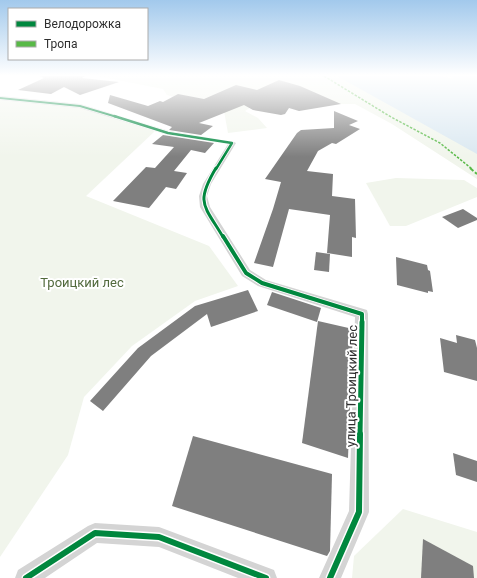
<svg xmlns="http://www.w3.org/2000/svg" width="477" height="578" font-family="Roboto,sans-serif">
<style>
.green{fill:#f1f5ec}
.water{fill:#dae8f1}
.building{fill:#7f7f7f}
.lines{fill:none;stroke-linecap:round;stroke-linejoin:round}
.street{fill:#d4d4d4;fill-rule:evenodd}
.quiet-far1{stroke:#58b947;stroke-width:1.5;stroke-dasharray:2.5 1.5;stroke-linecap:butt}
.quiet{stroke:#58b947;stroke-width:2;stroke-dasharray:4.5 2;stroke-linecap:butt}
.cycleway-far5-casing{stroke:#fff;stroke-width:3}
.cycleway-far4-casing{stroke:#fff;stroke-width:4}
.cycleway-far3-casing{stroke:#fff;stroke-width:5}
.cycleway-far2-casing{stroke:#fff;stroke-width:6}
.cycleway-far1-casing{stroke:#fff;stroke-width:8}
.cycleway-casing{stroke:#fff;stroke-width:9}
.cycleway-far5{stroke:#00873e;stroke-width:2}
.cycleway-far4{stroke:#00873e;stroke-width:2.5}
.cycleway-far3{stroke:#00873e;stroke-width:3}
.cycleway-far2{stroke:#00873e;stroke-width:4}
.cycleway-far1{stroke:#00873e;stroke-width:5}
.cycleway{stroke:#00873e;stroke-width:6}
.labels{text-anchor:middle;stroke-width:4;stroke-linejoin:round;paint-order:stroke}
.park-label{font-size:13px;fill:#526a3d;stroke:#fff}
.street-label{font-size:13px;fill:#2f2f2f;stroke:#fff}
</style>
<rect width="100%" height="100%" fill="#fff"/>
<g class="green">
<polygon points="97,76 477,76 477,179 392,124 355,104 309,104 251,107 245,111 258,118 267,128 228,133 224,111 167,95 163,89"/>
<polygon points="0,100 76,107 155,131 86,196 209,246 238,286 195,301 132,346 84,397 68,455 0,557"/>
<polygon points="396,178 464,180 477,188 477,197 406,226 390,226 366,183"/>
<polygon points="403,509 477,532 477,578 352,578 354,556"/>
</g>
<polygon class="water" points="337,76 440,76 453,79 452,76 477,76 477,154"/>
<g class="building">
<polygon points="40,76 85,76 82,78 119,82 80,95 64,87 51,94 18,90 44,78"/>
<polygon points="279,80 300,86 341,104 299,111 289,108 285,114 281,115 253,110 244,105 199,123 213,126 201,135 169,130 172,127 108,103 110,95 148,106 160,101 163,102 178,94 204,99 236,85 257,90"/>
<polygon points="334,111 358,121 349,125 360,129 336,144 332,143 318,151 307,171 333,174 332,196 355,199 356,238 352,237 352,257 327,253 330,215 289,209 273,267 254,263 273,209 281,182 265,179 297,133 301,130 334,128"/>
<polygon points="163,135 214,143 205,153 191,150 174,171 187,173 176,189 166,187 149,208 113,201 146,167 155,168 174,147 152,144"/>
<polygon points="463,209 477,218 477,220 458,228 442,217"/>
<polygon points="316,252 330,254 329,272 314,270"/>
<polygon points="396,257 427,265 428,270 430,271 433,292 428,291 428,293 397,285"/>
<polygon points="248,290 258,311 211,327 207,314 151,356 103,411 90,401 138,348 195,306"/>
<polygon points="272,292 321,308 317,322 267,305"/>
<polygon points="318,321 353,329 348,458 302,443"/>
<polygon points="456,335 475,340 477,348 477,381 444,372 440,338 457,343"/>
<polygon points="193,436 332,474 330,551 327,556 172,506"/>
<polygon points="453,453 477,461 477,482 456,475"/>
<polygon points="423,539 473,566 474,578 421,578"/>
</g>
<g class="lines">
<g class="street">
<polygon points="0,96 80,104 169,131 234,142 236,143 211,184 207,196 210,207 250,270 266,280 367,310 368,314 369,512 341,578 319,578 349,511 355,317 258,286 242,276 200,207 199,196 203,184 228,144 168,135 79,108 0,100"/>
<polygon points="95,523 159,527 274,570 277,578 238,578 159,547 97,543 45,578 15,578 18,570 88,526"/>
</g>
<polyline class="quiet-far1" points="324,76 391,117 440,143 472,169"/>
<polyline class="quiet" points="470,168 477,174"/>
<defs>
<polyline id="cycleway-far5" points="0,98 80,106 117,117"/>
<polyline id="cycleway-far4" points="114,116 168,133 232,143 216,169"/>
<path id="cycleway-far3" d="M216 168C195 203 204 205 223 237"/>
<polyline id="cycleway-far2" points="223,236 246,273 262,283 362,314 362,323"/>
<polyline id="cycleway-far1" points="360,435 362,322"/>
<g id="cycleway">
<polyline points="26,578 95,533 159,537 266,578"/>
<polyline points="330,578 359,512 360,434"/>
</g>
</defs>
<use href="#cycleway-far5" class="cycleway-far5-casing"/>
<use href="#cycleway-far4" class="cycleway-far4-casing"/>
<use href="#cycleway-far3" class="cycleway-far3-casing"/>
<use href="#cycleway-far2" class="cycleway-far2-casing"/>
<use href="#cycleway-far1" class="cycleway-far1-casing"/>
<use href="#cycleway" class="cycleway-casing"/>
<use href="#cycleway-far5" class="cycleway-far5"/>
<use href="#cycleway-far4" class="cycleway-far4"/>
<use href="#cycleway-far3" class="cycleway-far3"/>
<use href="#cycleway-far2" class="cycleway-far2"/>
<use href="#cycleway-far1" class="cycleway-far1"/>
<use href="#cycleway" class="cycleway"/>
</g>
<linearGradient id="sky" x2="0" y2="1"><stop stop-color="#a2c9ec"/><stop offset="0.48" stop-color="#fff"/><stop offset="1" stop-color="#fff" stop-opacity="0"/></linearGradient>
<rect width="477" height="157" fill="url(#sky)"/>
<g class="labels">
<g class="park-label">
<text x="82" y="287">Троицкий лес</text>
</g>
<g class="street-label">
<text transform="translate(351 386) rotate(-89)" y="5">улица Троицкий лес</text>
</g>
</g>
<rect x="8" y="8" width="140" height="52" fill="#ffffff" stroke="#acacac"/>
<rect x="16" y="21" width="20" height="6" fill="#00873e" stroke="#acacac"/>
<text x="44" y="28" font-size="12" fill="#2f2f2f">Велодорожка</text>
<rect x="16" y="41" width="20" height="6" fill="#58b947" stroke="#acacac"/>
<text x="44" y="48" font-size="12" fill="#2f2f2f">Тропа</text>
</svg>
